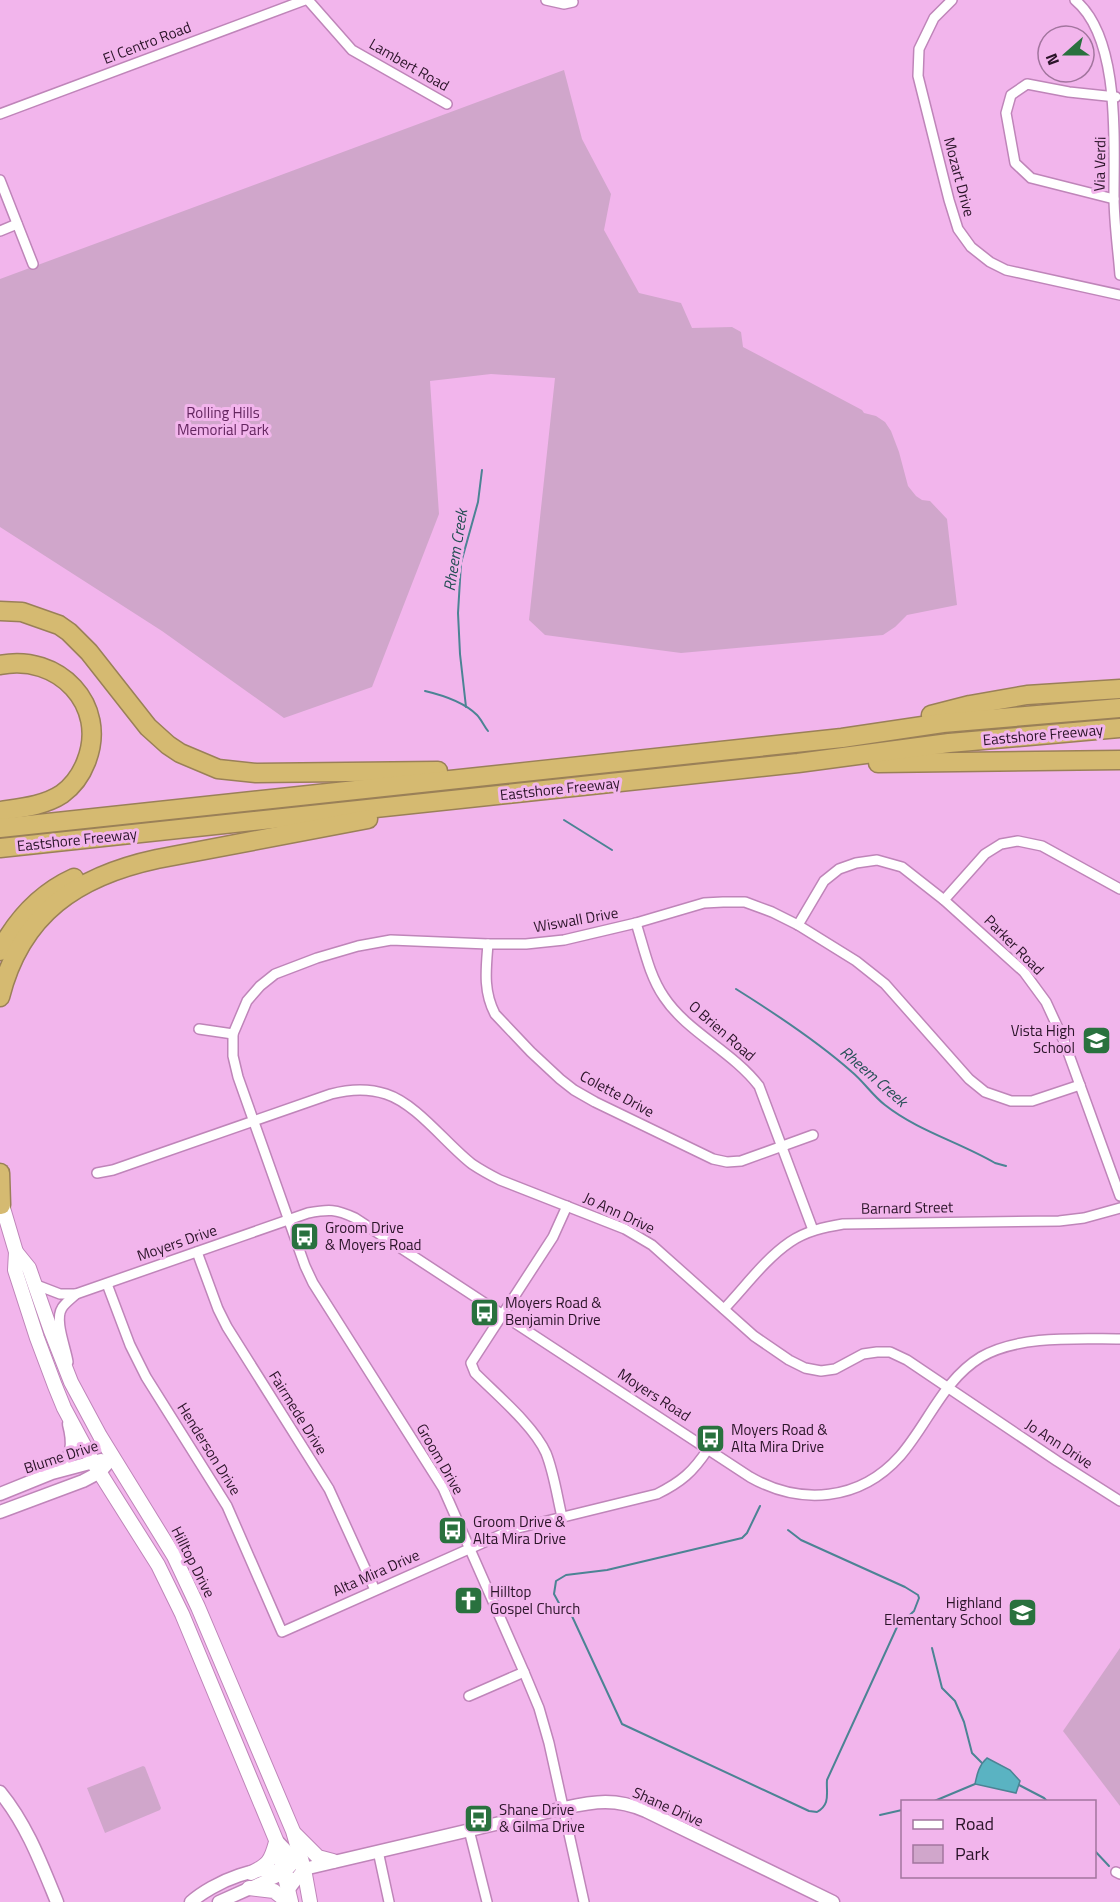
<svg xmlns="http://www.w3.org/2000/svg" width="1120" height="1902" font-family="'Titillium Web',sans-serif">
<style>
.green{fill:#d0a6cb}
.water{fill:#5ab3c2;stroke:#4c8394;stroke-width:1.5}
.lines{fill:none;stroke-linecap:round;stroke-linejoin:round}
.stream{stroke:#4c8394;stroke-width:2}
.minor-casing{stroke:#bf85b9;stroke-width:12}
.tertiary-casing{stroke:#bf85b9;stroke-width:15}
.secondary-casing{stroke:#bf85b9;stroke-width:16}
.motorway-casing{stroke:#9a8058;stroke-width:21}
.minor{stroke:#fff;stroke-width:9}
.tertiary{stroke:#fff;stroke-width:12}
.secondary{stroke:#fff;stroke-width:14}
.motorway{stroke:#d5ba71;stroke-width:18}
.labels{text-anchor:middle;stroke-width:6;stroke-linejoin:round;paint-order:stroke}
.street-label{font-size:15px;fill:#2b1429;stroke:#f2b5ec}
.park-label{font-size:15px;fill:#63255f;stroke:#f2b5ec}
.poi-label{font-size:15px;fill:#2b1429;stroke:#f2b5ec;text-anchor:start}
.water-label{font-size:16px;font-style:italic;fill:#264f56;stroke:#f2b5ec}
</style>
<rect width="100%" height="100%" fill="#f2b5ec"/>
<g class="green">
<polygon points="564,70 582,139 611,194 604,230 639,293 681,303 692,328 732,327 741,332 743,347 862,410 864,413 876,416 885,422 891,431 899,452 908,486 916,496 922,500 930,501 947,519 957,605 907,615 895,627 883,635 681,653 545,635 529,620 555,378 491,374 430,381 439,514 372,687 284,718 162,631 0,527 0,279"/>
<polygon points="1120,1648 1120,1806 1063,1731"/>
<polygon points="143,1766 145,1767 161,1808 160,1810 105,1833 87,1788"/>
</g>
<path class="water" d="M987 1758 1010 1770 1020 1781 1016 1793 975 1784C977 1774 979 1765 987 1758Z"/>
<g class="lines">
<g class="stream">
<path d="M425 691C442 695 464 702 477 715 481 719 484 726 488 731"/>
<polyline points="466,707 460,654 458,613 461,563 478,502 482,470"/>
<polyline points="564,820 612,850"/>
<path d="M736 989C776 1014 817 1041 852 1072 864 1082 873 1096 885 1105 918 1131 959 1142 995 1163L1006 1166"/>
<path d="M760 1506 747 1533 742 1538 607 1570 566 1575 556 1581 554 1594 560 1605 571 1614 622 1724 809 1811 817 1812C831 1804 826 1793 827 1780L897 1627 914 1611 919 1598 918 1595 905 1587 801 1540 788 1530"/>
<polyline points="932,1648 942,1688 955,1701 964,1722 972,1753 982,1763"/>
<polyline points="1019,1785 1044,1798 1048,1802"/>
<polyline points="932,1802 975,1784"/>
<polyline points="880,1815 902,1810"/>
<polyline points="1094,1850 1109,1866"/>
</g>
<defs>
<g id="minor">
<polyline points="308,0 352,50 447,104"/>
<polyline points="546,0 564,4 573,2"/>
<polyline points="952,0 934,18 919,49 918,76 949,200 958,229 971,247 990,262 1006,270 1120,295"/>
<path d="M1075 0C1120 37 1114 139 1114 196 1114 222 1118 249 1120 275"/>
<polyline points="0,114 305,0"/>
<polyline points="0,180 33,264"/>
<polyline points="1114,199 1031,178 1015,163 1006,113 1011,95 1027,84 1069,92 1116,97"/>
<polyline points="0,231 17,224"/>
<polyline points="944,900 985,854 1001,844 1018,841 1042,846 1120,889"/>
<path d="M636 923C644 948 649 975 664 997 687 1032 732 1051 759 1086L813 1230"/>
<polyline points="798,925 824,881 839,869 856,863 877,860 902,867 944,900 1024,972 1046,1002 1064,1041 1120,1196"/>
<path d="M488 944C486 969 483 991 495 1014L531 1052 560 1079 574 1090 595 1102 713 1159 727 1162 741 1161 813 1135"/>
<polyline points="199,1029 233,1034"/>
<path d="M97 1173 113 1170 331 1094C350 1089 368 1088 386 1094 417 1104 446 1144 472 1164 481 1170 490 1175 500 1180L625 1229 652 1245 754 1336 789 1360 805 1368 821 1371 835 1369 863 1354 877 1352H890L907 1360 1057 1461 1120 1501"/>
<polyline points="197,1252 218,1309 227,1327 329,1489 375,1590"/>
<path d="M34 1284 60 1294H76L308 1213C329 1209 336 1209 355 1218L750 1477C801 1506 860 1501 900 1456 928 1424 943 1380 981 1357 1019 1335 1077 1339 1120 1339"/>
<path d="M107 1284 130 1345 146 1377 227 1506 282 1632 514 1529 657 1494C681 1482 693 1472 708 1449"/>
<path d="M724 1309C745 1287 765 1259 790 1242 806 1231 825 1227 843 1224L1059 1221 1084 1218 1120 1208"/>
<path d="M68 1362C66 1348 54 1320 62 1308 65 1303 71 1299 76 1294"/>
<path d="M562 1517C557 1496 554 1473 546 1453 534 1426 497 1395 475 1373L471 1363 553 1237 567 1206"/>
<polyline points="469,1696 524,1672"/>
<polyline points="469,1830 487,1902"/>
<polyline points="378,1851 389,1902"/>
<polyline points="1116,1872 1120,1874"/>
<polyline points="584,1902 549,1743 539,1708 524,1672 443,1488 313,1283 305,1266 238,1077 233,1056 233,1034 247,1001 260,986 275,974 317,958 358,946 391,940 488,944 526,944 564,940 636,923 704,903 723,902 745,902 772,912 798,925 856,961 885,984 969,1079 985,1092 1011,1101 1032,1101 1080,1085"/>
</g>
<g id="tertiary">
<path d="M57 1469C74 1457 74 1443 69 1424"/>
<polyline points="0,1494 52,1473 101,1460"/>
<polyline points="0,1512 83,1481 100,1472 113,1457"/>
<path d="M0 1792C27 1825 41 1863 57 1902"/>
<polyline points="276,1840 301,1866"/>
<path d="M288 1890 304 1869 564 1808C595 1801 616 1798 646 1811L833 1902"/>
<path d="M191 1902C211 1884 266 1857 290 1878"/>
<polyline points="219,1902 284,1873 300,1856"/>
</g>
<g id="secondary">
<polyline points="0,1198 16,1252 15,1270 37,1338 55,1386 64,1408 93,1462 158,1565 182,1614 276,1840 291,1902"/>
<polyline points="16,1252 29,1268 51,1331 71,1382 100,1436 174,1556 198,1607 293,1831 304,1869 310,1902"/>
<polyline points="295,1834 318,1857 333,1861"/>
<path d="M251 1873C268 1865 271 1861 276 1842"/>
<polyline points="249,1888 274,1891 288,1902"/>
</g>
<g id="motorway">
<polyline points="0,611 22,612 59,625 69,632 89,652 148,727 168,745 180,753 218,769 256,773 438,771"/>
<path d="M0 665C58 653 109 705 86 762 81 775 73 786 62 794 44 806 20 808 0 811"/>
<polyline points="931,715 970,705 1027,695 1120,689"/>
<polyline points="878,763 1120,760"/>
<polyline points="0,828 842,738 943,723 1120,708"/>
<polyline points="0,848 798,763 949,743 1120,728"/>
<path d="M0 951C17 919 41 893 74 878"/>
<path d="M0 997C21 913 78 876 157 859L368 819"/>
<polyline points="0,1173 1,1205"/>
</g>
</defs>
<use href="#minor" class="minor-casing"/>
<use href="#tertiary" class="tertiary-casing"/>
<use href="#secondary" class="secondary-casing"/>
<use href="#motorway" class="motorway-casing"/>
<use href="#minor" class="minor"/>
<use href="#tertiary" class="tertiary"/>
<use href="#secondary" class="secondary"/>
<use href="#motorway" class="motorway"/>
</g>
<defs>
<symbol id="school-square" viewBox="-11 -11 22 22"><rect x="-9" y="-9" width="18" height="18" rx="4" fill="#29713e" stroke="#f2b5ec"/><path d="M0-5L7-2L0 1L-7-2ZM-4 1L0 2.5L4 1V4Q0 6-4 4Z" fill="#fff"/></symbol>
<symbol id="bus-square" viewBox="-11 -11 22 22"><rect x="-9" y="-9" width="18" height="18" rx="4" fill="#29713e" stroke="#f2b5ec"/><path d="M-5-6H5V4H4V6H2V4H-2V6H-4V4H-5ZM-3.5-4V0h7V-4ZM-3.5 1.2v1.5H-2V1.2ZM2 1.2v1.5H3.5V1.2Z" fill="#fff"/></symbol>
<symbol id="church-square" viewBox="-11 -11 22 22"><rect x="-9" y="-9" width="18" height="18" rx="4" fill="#29713e" stroke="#f2b5ec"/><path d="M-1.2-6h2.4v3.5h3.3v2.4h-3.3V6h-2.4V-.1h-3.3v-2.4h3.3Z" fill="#fff"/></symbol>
</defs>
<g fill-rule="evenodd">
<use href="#school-square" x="1080" y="1024" width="33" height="33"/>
<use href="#bus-square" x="288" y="1220" width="33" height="33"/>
<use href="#bus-square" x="468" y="1296" width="33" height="33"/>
<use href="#bus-square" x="694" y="1422" width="33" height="33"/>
<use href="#bus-square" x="436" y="1514" width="33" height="33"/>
<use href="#church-square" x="452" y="1584" width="33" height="33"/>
<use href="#school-square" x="1006" y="1596" width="33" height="33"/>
<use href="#bus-square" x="462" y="1802" width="33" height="33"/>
</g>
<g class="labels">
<g class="street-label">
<text transform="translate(147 43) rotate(-21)" y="5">El Centro Road</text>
<text transform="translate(409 65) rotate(30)" y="5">Lambert Road</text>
<text transform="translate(1100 164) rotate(-89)" y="5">Via Verdi</text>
<text transform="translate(959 177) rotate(75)" y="5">Mozart Drive</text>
<text transform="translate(1043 735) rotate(-5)" y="5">Eastshore Freeway</text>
<text transform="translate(560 789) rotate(-6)" y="5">Eastshore Freeway</text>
<text transform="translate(77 840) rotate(-6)" y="5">Eastshore Freeway</text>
<text transform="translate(576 920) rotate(-10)" y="5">Wiswall Drive</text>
<text transform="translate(1014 945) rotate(45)" y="5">Parker Road</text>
<text transform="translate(722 1031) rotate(41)" y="5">O Brien Road</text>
<text transform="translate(617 1094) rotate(28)" y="5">Colette Drive</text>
<text transform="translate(907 1208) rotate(-1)" y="5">Barnard Street</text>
<text transform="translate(619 1213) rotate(25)" y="5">Jo Ann Drive</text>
<text transform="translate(177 1243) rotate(-19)" y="5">Moyers Drive</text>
<text transform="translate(654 1395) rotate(33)" y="5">Moyers Road</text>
<text transform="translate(298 1413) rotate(58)" y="5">Fairmede Drive</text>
<text transform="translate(1059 1444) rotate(33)" y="5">Jo Ann Drive</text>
<text transform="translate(209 1449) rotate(58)" y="5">Henderson Drive</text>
<text transform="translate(61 1457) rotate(-18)" y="5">Blume Drive</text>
<text transform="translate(440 1459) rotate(60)" y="5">Groom Drive</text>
<text transform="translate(193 1562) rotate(63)" y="5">Hilltop Drive</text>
<text transform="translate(376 1573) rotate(-24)" y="5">Alta Mira Drive</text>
<text transform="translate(668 1807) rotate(24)" y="5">Shane Drive</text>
</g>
<g class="park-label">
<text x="223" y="418">Rolling Hills<tspan x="223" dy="17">Memorial Park</tspan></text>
</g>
<g class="poi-label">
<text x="1075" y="1036" text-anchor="end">Vista High<tspan x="1075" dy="17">School</tspan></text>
<text x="325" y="1233">Groom Drive<tspan x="325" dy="17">&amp; Moyers Road</tspan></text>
<text x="505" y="1308">Moyers Road &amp;<tspan x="505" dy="17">Benjamin Drive</tspan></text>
<text x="731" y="1435">Moyers Road &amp;<tspan x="731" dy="17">Alta Mira Drive</tspan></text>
<text x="473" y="1527">Groom Drive &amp;<tspan x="473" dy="17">Alta Mira Drive</tspan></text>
<text x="490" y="1597">Hilltop<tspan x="490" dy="17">Gospel Church</tspan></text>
<text x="1002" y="1608" text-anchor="end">Highland<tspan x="1002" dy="17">Elementary School</tspan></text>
<text x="499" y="1815">Shane Drive<tspan x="499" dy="17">&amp; Gilma Drive</tspan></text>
</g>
<g class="water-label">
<text transform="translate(455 550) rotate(-81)" y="6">Rheem Creek</text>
<text transform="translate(874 1076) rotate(41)" y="6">Rheem Creek</text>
</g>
</g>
<rect x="901" y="1800" width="195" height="78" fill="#f2b5ec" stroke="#a2759e" stroke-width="1.5"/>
<rect x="913" y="1820" width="30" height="9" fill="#ffffff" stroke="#a2759e" stroke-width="1.5"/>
<text x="955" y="1830" font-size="18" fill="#2b1429">Road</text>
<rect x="913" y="1845" width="30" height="18" fill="#d0a6cb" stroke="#a2759e" stroke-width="1.5"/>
<text x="955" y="1860" font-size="18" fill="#2b1429">Park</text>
<g transform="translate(1066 54) rotate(249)"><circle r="28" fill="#f2b5ec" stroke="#a2759e" stroke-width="1.5"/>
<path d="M0-4.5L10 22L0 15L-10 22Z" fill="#29713e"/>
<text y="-9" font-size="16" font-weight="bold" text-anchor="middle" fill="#2b1429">N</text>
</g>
</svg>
